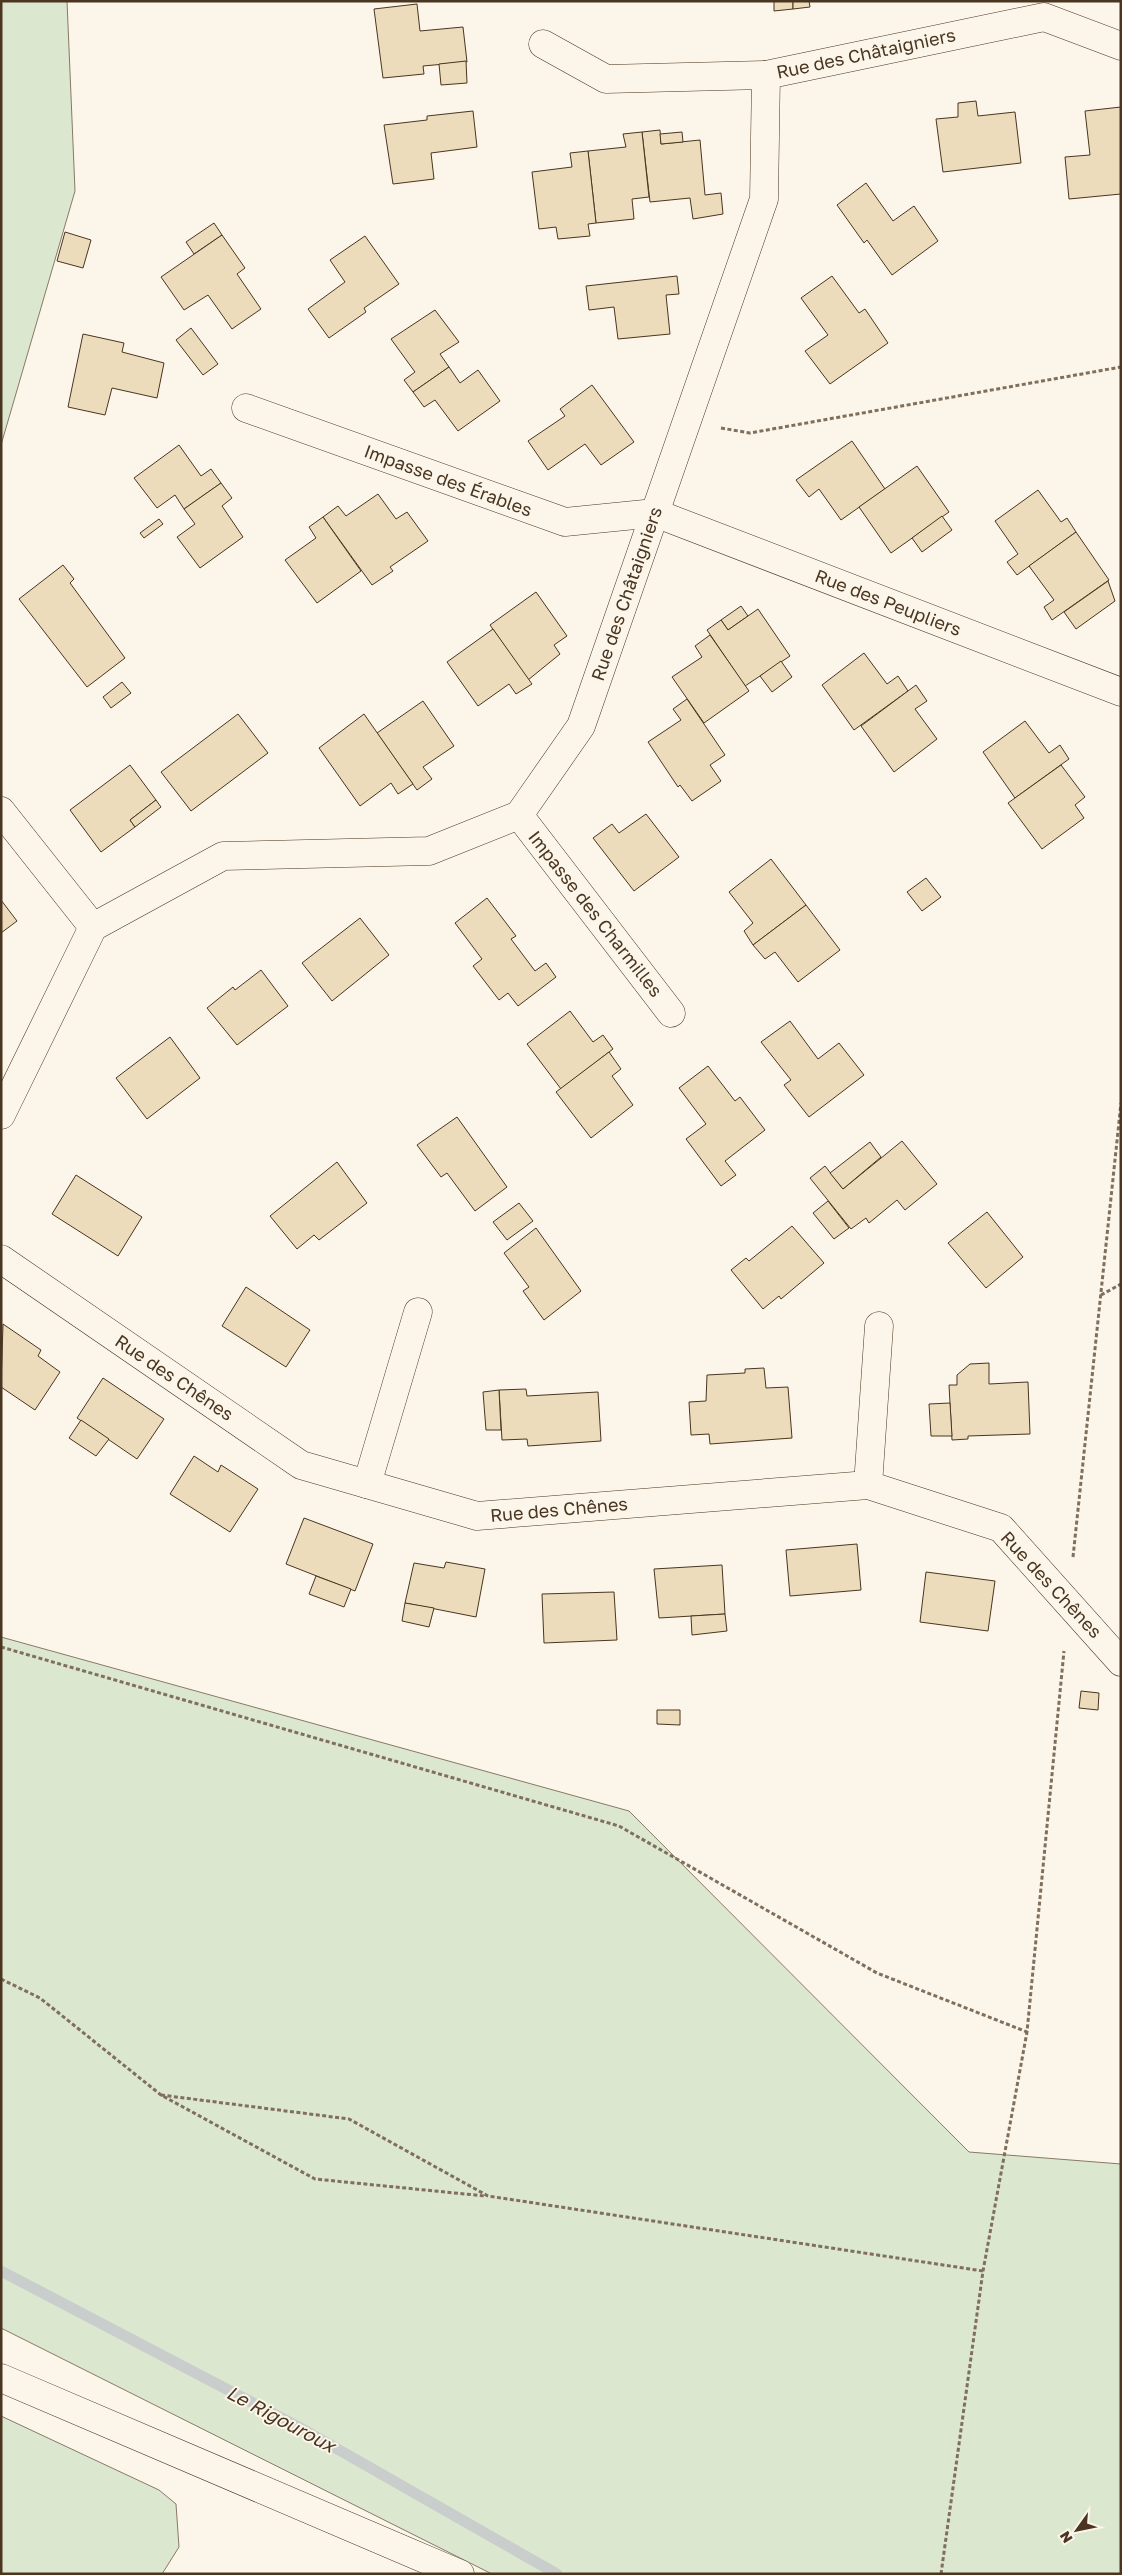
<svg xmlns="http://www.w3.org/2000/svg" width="1122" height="2575" font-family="'Golos Text',sans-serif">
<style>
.green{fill:#dce7d0;stroke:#887966}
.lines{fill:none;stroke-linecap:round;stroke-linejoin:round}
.stream{stroke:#c9cecd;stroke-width:11}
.building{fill:#ecdcbc;stroke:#4a3520}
.minor-casing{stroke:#4a3520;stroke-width:29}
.path{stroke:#7f6f5c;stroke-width:3;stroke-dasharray:4 2.5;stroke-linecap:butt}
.minor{stroke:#fbf6e9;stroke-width:28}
.labels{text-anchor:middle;stroke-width:4;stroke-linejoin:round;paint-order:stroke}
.street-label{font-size:18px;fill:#4a3520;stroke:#fbf6e9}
.water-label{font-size:19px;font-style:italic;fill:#4a3520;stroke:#fbf6e9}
</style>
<rect width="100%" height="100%" fill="#fbf6e9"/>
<g class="green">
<polygon points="1,1 67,1 75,191 1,445"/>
<polygon points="1,1637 629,1811 969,2152 1121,2164 1121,2574 492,2574 1,2328"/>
<polygon points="1,2416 159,2490 176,2504 179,2547 162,2574 1,2574"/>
</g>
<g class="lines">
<polyline class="stream" points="1,2271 297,2426 557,2574"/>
</g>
<g class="building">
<polygon points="774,1 793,1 793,9 774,11"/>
<polygon points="793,1 809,1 810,7 793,9"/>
<polygon points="417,4 420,31 463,27 467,62 423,66 424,74 383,78 374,9"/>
<polygon points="466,61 467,83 441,85 439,64"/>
<polygon points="976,101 978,116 1015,112 1021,163 943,172 936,119 958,117 958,103"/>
<polygon points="1121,107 1121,194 1069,199 1065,157 1090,155 1085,111"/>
<polygon points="473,111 477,147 431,153 434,179 393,184 384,125 427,120 427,116"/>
<polygon points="660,130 661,144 700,140 705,195 721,193 723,214 693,219 690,198 650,202 642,132"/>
<polygon points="642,132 649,197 632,199 634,219 596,223 588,151 626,147 623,134"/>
<polygon points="682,132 683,142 661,144 660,134"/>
<polygon points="588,151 596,223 588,224 590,236 558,239 556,227 539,229 532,172 572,167 570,153"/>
<polygon points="866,183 893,221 914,206 938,241 892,275 867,240 864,243 837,205"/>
<polygon points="214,223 222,235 194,254 186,242"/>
<polygon points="65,232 91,240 83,268 57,261"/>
<polygon points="222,235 245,268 237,274 261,309 232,329 208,295 184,310 161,277"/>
<polygon points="365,236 399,284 364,308 366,312 329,338 308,309 345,282 330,260"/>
<polygon points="677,276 679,294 666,295 670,334 618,339 614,307 589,310 586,286"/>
<polygon points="832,276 859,313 865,309 888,343 830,384 805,351 828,335 801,298"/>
<polygon points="435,310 459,342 440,354 449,367 413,392 404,380 415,372 391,339"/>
<polygon points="191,328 218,364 203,375 176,340"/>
<polygon points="83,334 124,343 122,352 164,363 157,398 112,388 105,415 68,407"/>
<polygon points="449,367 460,383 478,370 500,401 458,431 435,400 424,407 413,392"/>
<polygon points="592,385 634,442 601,465 585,444 548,470 528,441 565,416 560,409"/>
<polygon points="852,441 885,489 841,520 819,489 809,497 796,480"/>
<polygon points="179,445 201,476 211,469 221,483 184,509 175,495 157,508 134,478"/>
<polygon points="917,466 949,512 891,553 859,507"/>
<polygon points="221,483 232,498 222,506 243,537 200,568 177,537 195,524 184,509"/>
<polygon points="1038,490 1061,522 1067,518 1076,532 1017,575 1007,562 1018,554 995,521"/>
<polygon points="378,494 396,519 407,512 428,541 390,567 393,571 372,585 323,517 338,506 346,516"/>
<polygon points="942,516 952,530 922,552 912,538"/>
<polygon points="323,517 361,571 317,603 285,560 316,538 309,527"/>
<polygon points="159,519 163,524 144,538 140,533"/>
<polygon points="1076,532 1109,580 1052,620 1044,607 1054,600 1029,566"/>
<polygon points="63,565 74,579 70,583 125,658 87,687 19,599"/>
<polygon points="1108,581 1115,601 1076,629 1064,612"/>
<polygon points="536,592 567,636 554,645 560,654 528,680 490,625"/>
<polygon points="741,606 748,616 728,630 721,620"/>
<polygon points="758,609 790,656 745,686 707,630 721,620 728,630"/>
<polygon points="493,629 532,684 516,694 509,684 478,706 447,662"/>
<polygon points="710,635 749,691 704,723 672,677 702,657 695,646"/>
<polygon points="864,653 887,684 898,676 908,691 854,730 822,685"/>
<polygon points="781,661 792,677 772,692 760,676"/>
<polygon points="122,682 131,693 111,708 103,697"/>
<polygon points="916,685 927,701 915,709 937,739 894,772 861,726"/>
<polygon points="687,699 725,755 710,765 721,781 692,801 680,785 678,787 648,742 681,720 673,709"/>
<polygon points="423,701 454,746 423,767 432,779 417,790 377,733"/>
<polygon points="238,714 268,753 191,811 161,772"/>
<polygon points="364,714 413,784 398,794 391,783 360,806 319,748"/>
<polygon points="1025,721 1049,753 1060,745 1069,759 1015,798 983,752"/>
<polygon points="130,765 156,800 130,820 135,827 101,852 70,810"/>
<polygon points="1061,765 1085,797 1075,805 1084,818 1042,849 1008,803"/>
<polygon points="156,800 161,807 135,827 130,820"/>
<polygon points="646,814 679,857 634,891 593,838 612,824 619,833"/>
<polygon points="771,859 806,905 753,945 744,931 753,923 729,892"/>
<polygon points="926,878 941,897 922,911 907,892"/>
<polygon points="487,898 516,936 511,939 535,971 546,963 556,977 518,1006 508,993 499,1000 473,966 482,959 455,923"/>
<polygon points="1,900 17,921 1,933"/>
<polygon points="806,905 840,950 798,982 775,952 765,959 753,945"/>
<polygon points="360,918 389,955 332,1001 302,963"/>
<polygon points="261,970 288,1006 237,1045 207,1008 233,987 235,990"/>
<polygon points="570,1011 593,1042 603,1035 613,1049 561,1089 527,1044"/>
<polygon points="790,1021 818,1059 839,1043 864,1075 809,1117 784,1085 791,1080 761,1042"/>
<polygon points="170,1037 200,1078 147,1119 116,1078"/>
<polygon points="609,1052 621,1069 612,1076 633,1105 591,1138 556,1092"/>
<polygon points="708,1066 735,1101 740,1097 765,1130 725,1161 736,1175 721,1186 686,1139 706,1124 679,1088"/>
<polygon points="457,1117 507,1187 475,1211 447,1173 441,1177 417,1145"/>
<polygon points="902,1141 937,1184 905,1210 897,1200 869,1223 866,1218 851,1229 810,1178 825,1166 843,1189"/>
<polygon points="870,1142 881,1157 843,1189 830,1173"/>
<polygon points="337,1162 367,1203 319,1240 314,1235 297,1249 270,1216"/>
<polygon points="76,1175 142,1217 118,1256 52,1214"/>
<polygon points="828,1201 849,1228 834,1239 813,1213"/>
<polygon points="519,1203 533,1221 507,1240 493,1222"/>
<polygon points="987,1212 1023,1257 986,1288 948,1243"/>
<polygon points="792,1226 824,1263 781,1299 779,1296 763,1309 731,1270 746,1258 749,1261"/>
<polygon points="536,1228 581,1291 544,1320 523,1291 529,1287 504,1253"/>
<polygon points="246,1287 310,1330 286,1367 222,1326"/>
<polygon points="3,1324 41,1350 38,1356 60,1372 35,1410 1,1387"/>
<polygon points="989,1363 989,1384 1028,1382 1030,1434 968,1436 968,1439 952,1440 949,1385 957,1385 957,1375 970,1364"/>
<polygon points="764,1368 766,1388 788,1387 792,1438 710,1444 709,1434 691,1435 689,1402 706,1401 707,1375 745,1373 745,1369"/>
<polygon points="103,1378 164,1419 137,1459 77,1418"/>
<polygon points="526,1389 527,1396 598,1392 601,1441 528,1446 527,1439 502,1440 499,1390"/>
<polygon points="499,1390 501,1430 486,1430 483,1392"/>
<polygon points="950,1403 952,1436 931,1436 929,1404"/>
<polygon points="81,1420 109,1439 96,1456 69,1438"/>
<polygon points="194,1456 218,1472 221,1465 258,1489 230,1532 170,1494"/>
<polygon points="304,1518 373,1544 355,1591 286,1564"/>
<polygon points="857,1544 861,1590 790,1596 786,1550"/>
<polygon points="446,1562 485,1569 476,1617 405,1603 414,1563 444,1568"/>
<polygon points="722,1565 725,1614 659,1618 654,1569"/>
<polygon points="926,1572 995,1581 988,1631 920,1622"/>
<polygon points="316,1576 351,1589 344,1607 309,1594"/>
<polygon points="614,1592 617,1640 544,1643 542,1594"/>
<polygon points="405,1603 434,1608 429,1627 402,1621"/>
<polygon points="725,1614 727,1631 692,1635 691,1616"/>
<polygon points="1081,1691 1099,1693 1098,1710 1079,1708"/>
<polygon points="657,1710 680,1710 680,1725 657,1724"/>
</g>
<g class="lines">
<defs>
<g id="minor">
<polyline points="543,44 606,79 766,75"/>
<polyline points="246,408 565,522 655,513 1121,692"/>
<polyline points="1,811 93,927"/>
<polyline points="519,815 671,1013"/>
<polyline points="1,1115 93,927 223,856 429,851 519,815 581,726 764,199 766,75 1044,17 1121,46"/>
<polyline points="1,1259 301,1465 477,1516 868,1485 1001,1528 1121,1662"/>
<polyline points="367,1484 418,1312"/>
<polyline points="868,1485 879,1326"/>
<polyline points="1,2378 460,2574"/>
</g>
</defs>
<use href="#minor" class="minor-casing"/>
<g class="path">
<polyline points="721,428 750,433 1121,367"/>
<polyline points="1101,1295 1121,1284"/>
<polyline points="1073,1557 1121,1103"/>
<polyline points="1,1647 619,1826 877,1973 1027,2032"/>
<polyline points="1,1979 40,1998 161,2095 315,2179 485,2196"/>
<polyline points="161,2095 349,2119 488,2196 983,2271"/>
<polyline points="941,2574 983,2271 1027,2032 1064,1651"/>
</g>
<use href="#minor" class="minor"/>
</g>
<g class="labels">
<g class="street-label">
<text transform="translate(866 54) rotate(-12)" y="6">Rue des Châtaigniers</text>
<text transform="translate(448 481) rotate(20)" y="6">Impasse des Érables</text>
<text transform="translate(627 594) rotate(-71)" y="6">Rue des Châtaigniers</text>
<text transform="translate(888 603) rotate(21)" y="6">Rue des Peupliers</text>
<text transform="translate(595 914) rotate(52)" y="6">Impasse des Charmilles</text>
<text transform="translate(174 1378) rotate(34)" y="6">Rue des Chênes</text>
<text transform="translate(559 1510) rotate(-5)" y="6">Rue des Chênes</text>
<text transform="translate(1051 1585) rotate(47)" y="6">Rue des Chênes</text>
</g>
<g class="water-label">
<text transform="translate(281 2419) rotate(28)" y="7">Le Rigouroux</text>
</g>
</g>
<rect width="1122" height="2575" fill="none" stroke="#4a3520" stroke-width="5"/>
<g transform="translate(1077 2530) rotate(237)" stroke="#fbf6e9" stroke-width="4" paint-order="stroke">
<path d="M0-4L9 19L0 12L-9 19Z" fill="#4a3520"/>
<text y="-8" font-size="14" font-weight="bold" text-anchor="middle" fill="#4a3520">N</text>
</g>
</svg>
